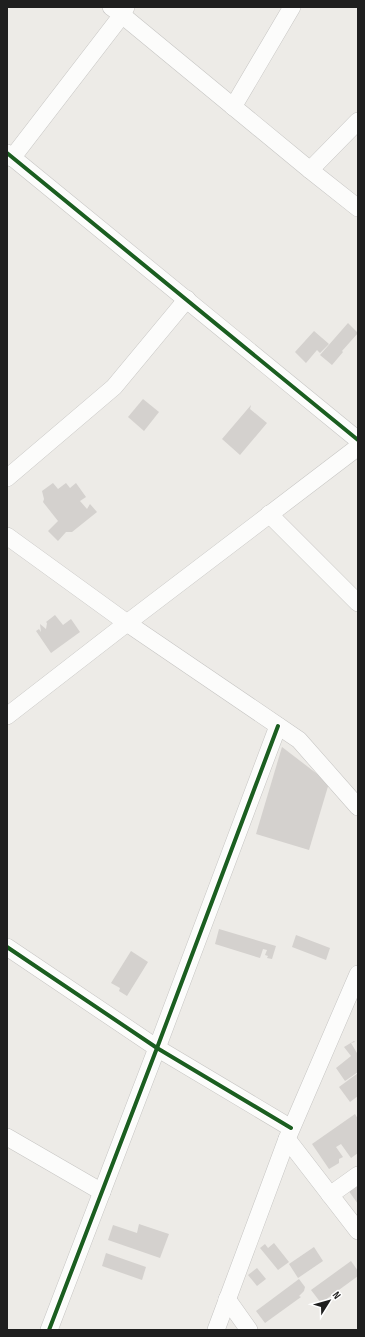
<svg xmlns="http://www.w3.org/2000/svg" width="365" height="1337" font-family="'Sofia Sans Condensed',sans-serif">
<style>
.building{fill:#d4d1ce}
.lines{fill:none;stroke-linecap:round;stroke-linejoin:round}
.street-casing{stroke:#c6c5c3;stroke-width:18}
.street{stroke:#fcfcfb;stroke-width:17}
.cycleway-casing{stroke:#fff;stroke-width:6}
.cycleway{stroke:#1b5e20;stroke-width:4}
</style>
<rect width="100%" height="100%" fill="#edebe7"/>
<g class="building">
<polygon points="348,323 358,333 342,351 343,352 332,365 320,355"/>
<polygon points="314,331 329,344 320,353 317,350 306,363 295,352"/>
<polygon points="143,399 159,412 144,431 128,417"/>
<polygon points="251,405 250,409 267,423 240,455 222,439"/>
<polygon points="53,483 58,489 66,483 70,488 76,483 86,497 80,501 87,509 90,504 97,512 72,532 66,532 58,541 48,531 58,521 43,502 44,499 42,491"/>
<polygon points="55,615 63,625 71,619 80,632 51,653 36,631 39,629 41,632 40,624 46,629 47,623 46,622"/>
<polygon points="282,747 329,783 309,850 256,834"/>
<polygon points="219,929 276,946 272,959 267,958 268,956 265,955 267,950 263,949 260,958 215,944"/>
<polygon points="296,935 330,948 326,960 292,947"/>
<polygon points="131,951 148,962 127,996 119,991 120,988 111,983"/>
<polygon points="354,1041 355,1042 351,1043 357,1053 358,1052 358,1072 345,1081 336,1068 351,1056 344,1047"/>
<polygon points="358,1073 358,1096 350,1102 339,1087"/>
<polygon points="355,1114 358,1119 358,1153 351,1158 341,1144 336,1147 343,1157 339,1159 339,1163 329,1169 312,1144"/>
<polygon points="358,1183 358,1204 348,1190"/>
<polygon points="139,1224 169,1234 160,1258 108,1240 113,1225 137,1233"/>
<polygon points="274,1243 289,1262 278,1270 260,1248 265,1244 268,1248"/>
<polygon points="314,1247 323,1261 298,1278 289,1264"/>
<polygon points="106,1253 146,1267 142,1280 102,1266"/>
<polygon points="351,1261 358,1271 358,1276 321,1303 311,1290"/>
<polygon points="257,1268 266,1279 257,1286 248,1275"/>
<polygon points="299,1279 305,1287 304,1291 299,1296 301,1297 265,1323 256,1311"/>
</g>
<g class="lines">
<defs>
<g id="street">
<polyline points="111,7 122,15 310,170 358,208"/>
<polyline points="233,107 292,7"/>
<polyline points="7,153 358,440"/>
<polyline points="12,158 122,15 126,7"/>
<polyline points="310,170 358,121"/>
<polyline points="7,478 114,387 187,299"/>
<polyline points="269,514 358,603"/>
<polyline points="7,536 127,623 299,740 358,807"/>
<polyline points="7,716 127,623 358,447"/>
<polyline points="7,947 157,1048 278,726"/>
<polyline points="7,1137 102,1192"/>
<polyline points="287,1139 358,1231"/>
<polyline points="330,1195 358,1175"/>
<polyline points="227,1299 249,1330"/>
<polyline points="49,1330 157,1048 291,1128"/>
<polyline points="216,1330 287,1139 358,974"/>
</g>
</defs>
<use href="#street" class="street-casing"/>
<use href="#street" class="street"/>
<defs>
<g id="cycleway">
<polyline points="7,153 358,440"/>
<polyline points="7,947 157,1048 278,726"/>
<polyline points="49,1330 157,1048 291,1128"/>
</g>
</defs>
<use href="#cycleway" class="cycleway-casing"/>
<use href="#cycleway" class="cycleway"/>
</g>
<rect width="365" height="1337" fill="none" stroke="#1f1f1f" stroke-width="16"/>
<g transform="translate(329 1301) rotate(53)" stroke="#ffffff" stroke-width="3" paint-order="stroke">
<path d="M0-3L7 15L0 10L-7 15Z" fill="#1f1f1f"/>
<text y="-6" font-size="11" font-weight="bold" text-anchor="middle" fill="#1f1f1f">N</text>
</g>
</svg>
